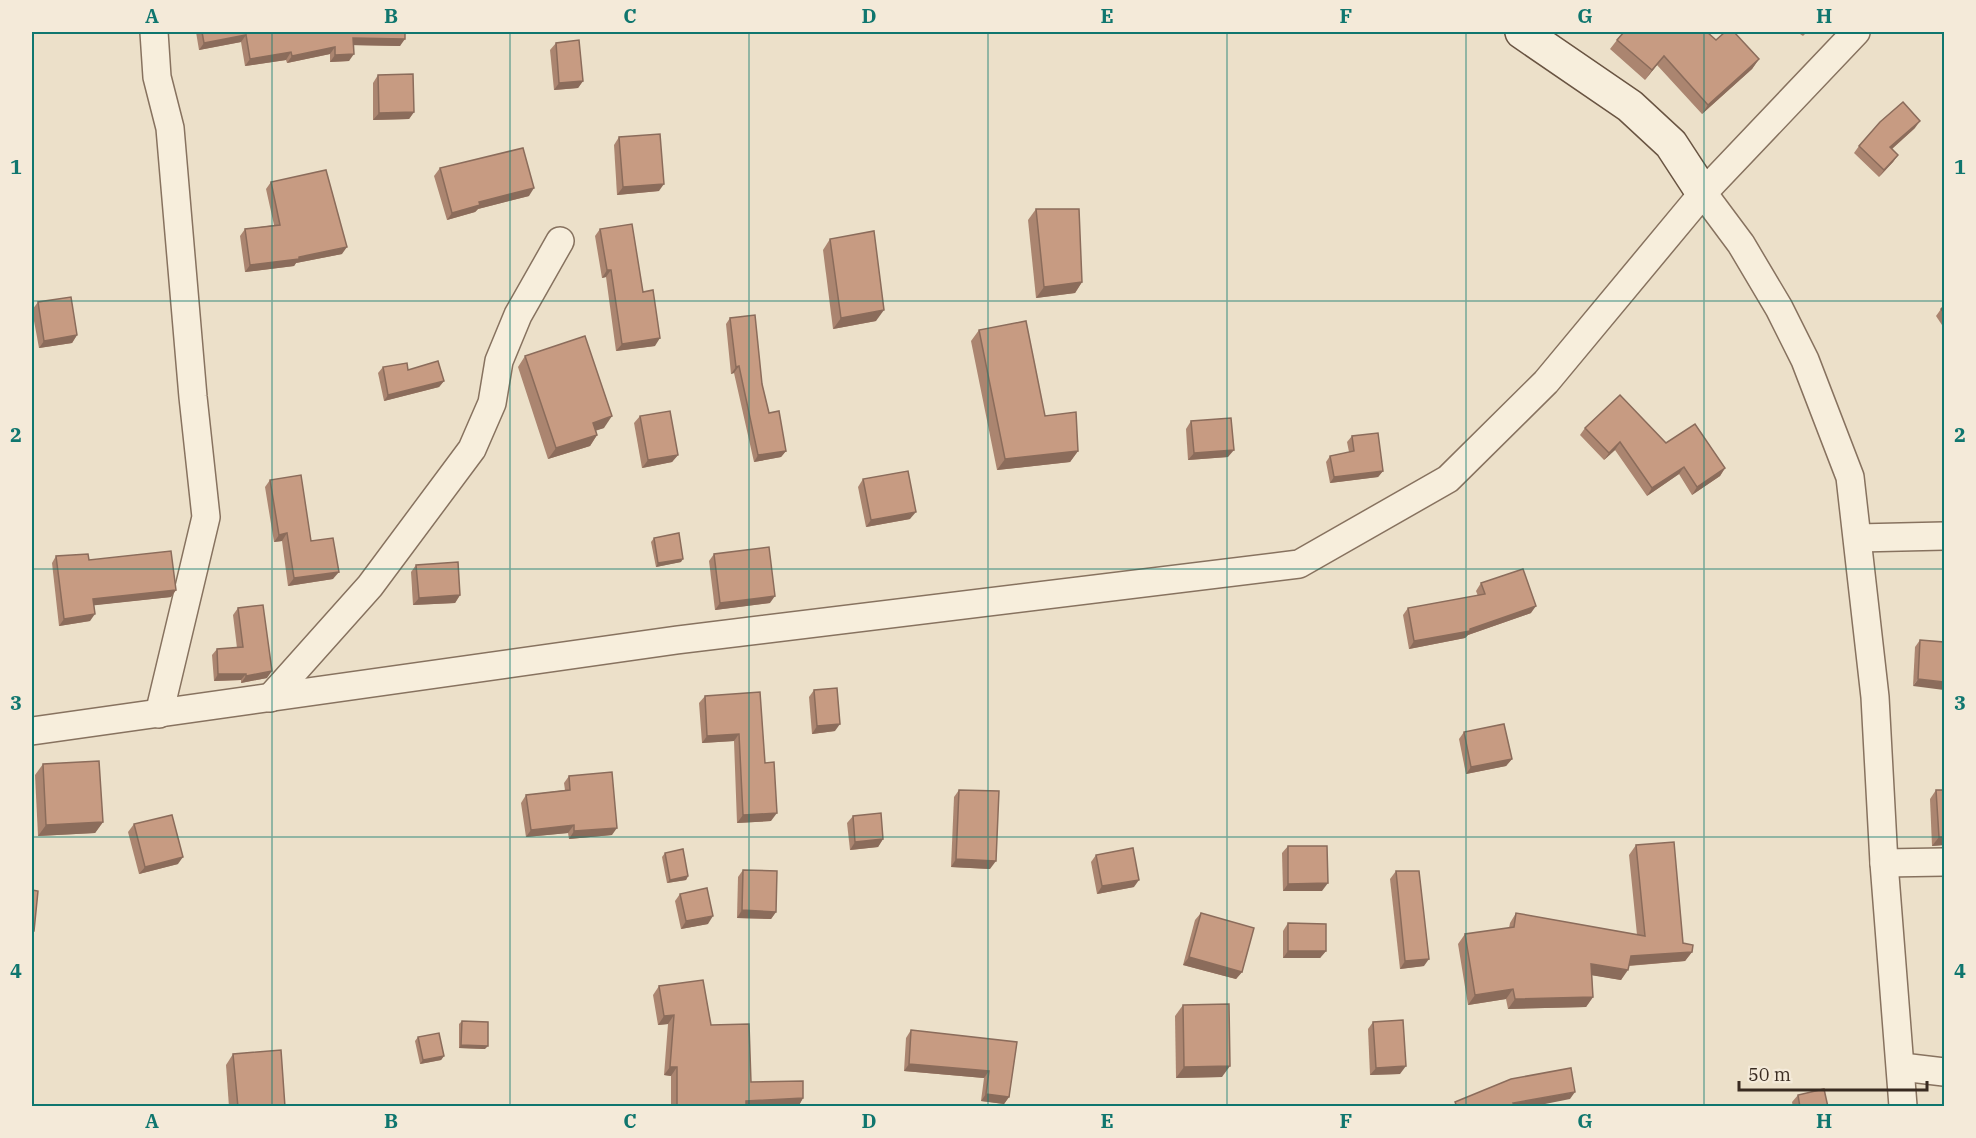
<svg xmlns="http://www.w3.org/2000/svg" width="1976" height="1138" font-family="'IBM Plex Serif',serif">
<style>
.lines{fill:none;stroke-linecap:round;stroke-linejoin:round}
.street-casing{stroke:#87725f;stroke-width:30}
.secondary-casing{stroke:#695442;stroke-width:36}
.street{stroke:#f7eedc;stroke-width:27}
.secondary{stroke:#f7eedc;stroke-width:33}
.wall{fill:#ab8570}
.shaded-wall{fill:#8b6c5b}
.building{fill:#c79b82;stroke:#8b6c5b;stroke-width:1.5}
.grid{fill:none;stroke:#0f766e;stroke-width:1.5;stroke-opacity:0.55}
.neatline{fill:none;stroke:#0f766e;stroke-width:2}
.grid-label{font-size:20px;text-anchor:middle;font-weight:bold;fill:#0f766e}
</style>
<rect width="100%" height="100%" fill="#ece0c9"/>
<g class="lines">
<defs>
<g id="street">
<polyline points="154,32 157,77 170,128 193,397 206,517 159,714"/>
<polyline points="1703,193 1741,244 1779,308 1805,360 1850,477 1875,697 1884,863 1903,1106"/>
<polyline points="1858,538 1944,536"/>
<polyline points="270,698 370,586 472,449 492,403 499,361 518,315 560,241"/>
<polyline points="32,731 677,640 1299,564 1448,479 1546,382 1703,193 1856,32"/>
<polyline points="1884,863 1944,862"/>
<polyline points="1902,1067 1944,1072"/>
</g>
<polyline id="secondary" points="1522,32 1630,106 1671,144 1703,193"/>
</defs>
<use href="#street" class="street-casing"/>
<use href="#secondary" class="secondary-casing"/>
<use href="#street" class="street"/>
<use href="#secondary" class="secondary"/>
</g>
<g class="wall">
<polygon points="196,32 405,32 400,46 353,45 349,61 330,62 330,54 287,63 286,60 245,66 241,42 199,50"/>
<polygon points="1797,32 1807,32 1803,36"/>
<polygon points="1617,40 1716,40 1759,59 1752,69 1702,114 1657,65 1645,80 1610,49"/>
<polygon points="556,43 583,81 578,88 554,90 550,50"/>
<polygon points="378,75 414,112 409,119 373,120 373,83"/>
<polygon points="1915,128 1892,149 1898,155 1893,162 1879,177 1854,153 1859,146"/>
<polygon points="619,137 659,191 617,195 614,145"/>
<polygon points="440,168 529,196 478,209 475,212 447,220 434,176"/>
<polygon points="271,182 342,254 296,263 294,266 245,272 240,236 245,229 274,225 266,189"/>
<polygon points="1036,209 1082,282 1075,293 1036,298 1028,220"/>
<polygon points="600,229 655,346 616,351 606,277 602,278 595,236"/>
<polygon points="830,239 876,321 833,329 823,250"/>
<polygon points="38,302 77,335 72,343 39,348 32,310"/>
<polygon points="1944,306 1944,328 1936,316 1941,309"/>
<polygon points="730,318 762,384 769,413 786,451 781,457 754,462 734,373 731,374 726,324"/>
<polygon points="979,330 1045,416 1078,451 1070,462 997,470 971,341"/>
<polygon points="525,356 604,428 596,430 597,435 590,446 548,459 518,367"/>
<polygon points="383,367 408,370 444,381 439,387 384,401 378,373"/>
<polygon points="640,416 678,455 672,462 642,468 634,423"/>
<polygon points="1191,421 1228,457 1188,460 1186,429"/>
<polygon points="1585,428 1666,443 1725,468 1720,476 1692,495 1679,474 1647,496 1615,450 1604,460 1580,435"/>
<polygon points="1352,436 1383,471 1378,477 1330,483 1326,462 1330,456 1349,452 1347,442"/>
<polygon points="863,479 910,519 866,527 858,487"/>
<polygon points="270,480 311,541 333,579 288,586 282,541 274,542 265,487"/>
<polygon points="654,538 681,562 656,567 651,542"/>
<polygon points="714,554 770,603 715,610 709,561"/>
<polygon points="56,556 89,560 176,590 171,597 94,605 90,621 59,626 52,563"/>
<polygon points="416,565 460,595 455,603 413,605 411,572"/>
<polygon points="1481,583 1531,613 1468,635 1465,638 1409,649 1403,615 1408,608 1478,596 1476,591"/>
<polygon points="238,608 267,678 241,683 241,680 214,681 212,655 217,649 237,648 233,615"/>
<polygon points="1920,640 1944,642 1913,686 1915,647"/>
<polygon points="814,690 835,731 812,734 809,697"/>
<polygon points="705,696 765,763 771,821 737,823 734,741 702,743 699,703"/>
<polygon points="1464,732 1512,759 1506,766 1466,774 1459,739"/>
<polygon points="43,764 103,822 95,833 38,836 35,775"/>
<polygon points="569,776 612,835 569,839 568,833 526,837 521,803 526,795 565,790 564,783"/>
<polygon points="959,790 990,869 951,867 954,797"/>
<polygon points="1936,790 1944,845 1932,846 1930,799"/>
<polygon points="853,816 883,839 878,847 850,850 847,823"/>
<polygon points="134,824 178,864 139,874 128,832"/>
<polygon points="1636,845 1683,943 1692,952 1685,961 1629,966 1621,980 1592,975 1593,997 1586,1007 1508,1009 1506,999 1468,1005 1458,944 1465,934 1509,928 1510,923 1516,913 1637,935 1629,855"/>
<polygon points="1288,846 1322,891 1283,891 1282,853"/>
<polygon points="665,853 688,876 686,880 667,883 662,857"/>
<polygon points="1096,855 1134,887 1097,894 1091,862"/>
<polygon points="743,870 776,912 771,919 737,918 738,877"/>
<polygon points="1396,871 1424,966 1400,969 1390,879"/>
<polygon points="680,894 708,924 681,929 675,901"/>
<polygon points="1201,913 1242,972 1236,979 1183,965 1195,920"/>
<polygon points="1288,923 1326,951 1320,958 1283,958 1283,931"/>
<polygon points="659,986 711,1025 751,1082 803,1098 798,1107 671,1107 671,1076 664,1075 668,1024 658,1025 653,995"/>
<polygon points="1183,1005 1222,1077 1176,1078 1175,1016"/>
<polygon points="462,1021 485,1049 459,1048 459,1024"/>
<polygon points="1373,1022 1400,1074 1370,1075 1368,1029"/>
<polygon points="911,1030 1017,1042 1009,1097 1004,1104 981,1101 984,1078 904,1071 906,1038"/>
<polygon points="418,1037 444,1056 441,1060 420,1064 415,1041"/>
<polygon points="233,1054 285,1107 229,1107 226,1065"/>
<polygon points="1798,1095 1828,1107 1793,1107 1792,1102"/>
</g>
<g class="shaded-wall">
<polygon points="246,35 241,42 199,50 204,43"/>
<polygon points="353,38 405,39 400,46 348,45"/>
<polygon points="335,47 330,54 287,63 292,56"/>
<polygon points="291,52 286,60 245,66 250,59"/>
<polygon points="354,54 349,61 330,62 335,55"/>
<polygon points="1664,56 1657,65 1645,80 1652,70"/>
<polygon points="1759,59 1752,69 1702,114 1708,105"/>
<polygon points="583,81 578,88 554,90 559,83"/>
<polygon points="414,112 409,119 373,120 379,113"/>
<polygon points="1920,121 1915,128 1885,155 1890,147"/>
<polygon points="1898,155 1893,162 1879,177 1884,170"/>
<polygon points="664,184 659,191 617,195 623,187"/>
<polygon points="534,188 529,196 478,209 475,212 447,220 452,213 479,202"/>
<polygon points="347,247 342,254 296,263 294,266 245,272 250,265 299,257"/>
<polygon points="607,270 611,270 606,277 602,278"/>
<polygon points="1082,282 1075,293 1036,298 1044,287"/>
<polygon points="884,310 876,321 833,329 841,318"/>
<polygon points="77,335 72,343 39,348 44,341"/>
<polygon points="660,338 655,346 616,351 622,344"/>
<polygon points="739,366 734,373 731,374 736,367"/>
<polygon points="444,381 439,387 384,401 388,395"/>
<polygon points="612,416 604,428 586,434 593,423"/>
<polygon points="597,435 590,446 548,459 556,448"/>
<polygon points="1620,442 1615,450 1604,460 1609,453"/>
<polygon points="1234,450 1228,457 1188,460 1194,453"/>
<polygon points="786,451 781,457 754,462 758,455"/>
<polygon points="1078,451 1070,462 997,470 1005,459"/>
<polygon points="678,455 672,462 642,468 648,460"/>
<polygon points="1684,467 1679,474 1647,496 1652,488"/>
<polygon points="1725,468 1720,476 1692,495 1697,487"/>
<polygon points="1383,471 1378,477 1330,483 1334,477"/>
<polygon points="916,512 910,519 866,527 871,520"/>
<polygon points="287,533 282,541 274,542 279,535"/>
<polygon points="683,559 681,562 656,567 658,563"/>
<polygon points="339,572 333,579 288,586 294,578"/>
<polygon points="176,590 171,597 88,606 93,599"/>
<polygon points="460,595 455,603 413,605 419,598"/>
<polygon points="775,596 770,603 715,610 720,603"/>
<polygon points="1536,606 1531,613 1468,635 1465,638 1409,649 1414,641 1470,629"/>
<polygon points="95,614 90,621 59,626 64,619"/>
<polygon points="272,671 267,678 241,683 246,676"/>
<polygon points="218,674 246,674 241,680 214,681"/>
<polygon points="1918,679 1944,682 1944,690 1913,686"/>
<polygon points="840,724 835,731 812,734 817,726"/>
<polygon points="739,734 734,741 702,743 707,736"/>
<polygon points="1512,759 1506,766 1466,774 1471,767"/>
<polygon points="777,813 771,821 737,823 743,815"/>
<polygon points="103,822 95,833 38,836 46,825"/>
<polygon points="574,825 568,833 526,837 531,830"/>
<polygon points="617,828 612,835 569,839 574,831"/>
<polygon points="1939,837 1944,837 1944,845 1932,846"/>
<polygon points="883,839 878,847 850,850 855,842"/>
<polygon points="183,857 178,864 139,874 145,867"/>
<polygon points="956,859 996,861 990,869 951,867"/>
<polygon points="688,876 686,880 667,883 670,880"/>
<polygon points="1139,880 1134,887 1097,894 1102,886"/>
<polygon points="1328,883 1322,891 1283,891 1288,884"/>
<polygon points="742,910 776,912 771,919 737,918"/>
<polygon points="713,916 708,924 681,929 686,921"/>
<polygon points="1288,951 1326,951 1320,958 1283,958"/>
<polygon points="1692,952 1685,961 1624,966 1631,956"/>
<polygon points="1189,957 1242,972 1236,979 1183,965"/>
<polygon points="1429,959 1424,966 1400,969 1405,961"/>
<polygon points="1591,964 1628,970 1621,980 1584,974"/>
<polygon points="1513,989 1506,999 1468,1005 1475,995"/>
<polygon points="1593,997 1586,1007 1508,1009 1515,999"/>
<polygon points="674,1015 668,1024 658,1025 664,1016"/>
<polygon points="461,1045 488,1046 485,1049 459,1048"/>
<polygon points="444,1056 441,1060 420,1064 423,1060"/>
<polygon points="909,1064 989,1071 984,1078 904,1071"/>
<polygon points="1230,1066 1222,1077 1176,1078 1184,1067"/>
<polygon points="1406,1066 1400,1074 1370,1075 1376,1068"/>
<polygon points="670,1067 677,1067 671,1076 664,1075"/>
<polygon points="1575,1092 1570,1099 1530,1107 1511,1107 1513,1103"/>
<polygon points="986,1094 1009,1097 1004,1104 981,1101"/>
<polygon points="803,1098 798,1107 743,1107 746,1101"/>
</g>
<g class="building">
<polygon points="202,32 405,32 405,39 353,38 354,54 335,55 335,47 292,56 291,52 250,59 246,35 204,43"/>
<polygon points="1624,32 1707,32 1716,40 1725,32 1734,32 1759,59 1708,105 1664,56 1652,70 1617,40"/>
<polygon points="579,40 583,81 559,83 556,43"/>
<polygon points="413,74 414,112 379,113 378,75"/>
<polygon points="1903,102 1920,121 1890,147 1898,155 1884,170 1859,146 1880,122"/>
<polygon points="660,134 664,184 623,187 619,137"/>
<polygon points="523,148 534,188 479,202 480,205 452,213 440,168"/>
<polygon points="326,170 347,247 299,257 299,259 250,265 245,229 280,225 271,182"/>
<polygon points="1036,209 1079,209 1082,282 1044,287"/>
<polygon points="632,224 643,292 653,290 660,338 622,344 611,270 607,270 600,229"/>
<polygon points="874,231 884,310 841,318 830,239"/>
<polygon points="71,297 77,335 44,341 38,302"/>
<polygon points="1944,306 1944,313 1941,309"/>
<polygon points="755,315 762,384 769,413 779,411 786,451 758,455 739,366 736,367 730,318"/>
<polygon points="1026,321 1045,416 1076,412 1078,451 1005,459 979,330"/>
<polygon points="585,336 612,416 593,423 597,435 556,448 525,356"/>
<polygon points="438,361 444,381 388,395 383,367 407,363 408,370"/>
<polygon points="1620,395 1666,443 1695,424 1725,468 1697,487 1684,467 1652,488 1620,442 1609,453 1585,428"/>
<polygon points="670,411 678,455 648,460 640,416"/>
<polygon points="1231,418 1234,450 1194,453 1191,421"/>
<polygon points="1378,433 1383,471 1334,477 1330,456 1354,451 1352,436"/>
<polygon points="908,471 916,512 871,520 863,479"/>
<polygon points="301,475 311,541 333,538 339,572 294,578 287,533 279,535 270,480"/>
<polygon points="679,533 683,559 658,563 654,538"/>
<polygon points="769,547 775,596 720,603 714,554"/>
<polygon points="171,551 176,590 93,599 95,614 64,619 56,556 88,554 89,560"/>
<polygon points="458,562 460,595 419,598 416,565"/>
<polygon points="1523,569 1536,606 1470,629 1470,631 1414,641 1408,608 1485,594 1481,583"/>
<polygon points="263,605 272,671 246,676 246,674 218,674 217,649 243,647 238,608"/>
<polygon points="1920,640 1944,642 1944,682 1918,679"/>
<polygon points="837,688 840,724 817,726 814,690"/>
<polygon points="760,692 765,763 774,762 777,813 743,815 739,734 707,736 705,696"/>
<polygon points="1504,724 1512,759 1471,767 1464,732"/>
<polygon points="99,761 103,822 46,825 43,764"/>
<polygon points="612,772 617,828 574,831 574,825 531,830 526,795 570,790 569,776"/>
<polygon points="959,790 999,791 996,861 956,859"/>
<polygon points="1936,790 1944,790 1944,837 1939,837"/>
<polygon points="881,813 883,839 855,842 853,816"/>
<polygon points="172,815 183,857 145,867 134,824"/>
<polygon points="1674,842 1683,943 1693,945 1692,952 1631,956 1628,970 1591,964 1593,997 1515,999 1513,989 1475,995 1465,934 1514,927 1516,913 1645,936 1636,845"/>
<polygon points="1288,846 1327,846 1328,883 1288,884"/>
<polygon points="1133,848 1139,880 1102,886 1096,855"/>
<polygon points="683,849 688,876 670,880 665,853"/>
<polygon points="743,870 777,871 776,912 742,910"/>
<polygon points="1396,871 1419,871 1429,959 1405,961"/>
<polygon points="707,888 713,916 686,921 680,894"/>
<polygon points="32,890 38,891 34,931 32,931"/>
<polygon points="1201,913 1254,928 1242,972 1189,957"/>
<polygon points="1288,923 1326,924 1326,951 1288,951"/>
<polygon points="703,980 711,1025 749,1024 751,1082 803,1081 803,1098 746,1101 746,1107 677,1107 677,1067 670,1067 674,1015 664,1016 659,986"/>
<polygon points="1229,1004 1230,1066 1184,1067 1183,1005"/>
<polygon points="1403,1020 1406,1066 1376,1068 1373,1022"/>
<polygon points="462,1021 488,1022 488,1046 461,1045"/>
<polygon points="911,1030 1017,1042 1009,1097 986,1094 989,1071 909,1064"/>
<polygon points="439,1033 444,1056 423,1060 418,1037"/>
<polygon points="281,1050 285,1107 238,1107 233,1054"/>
<polygon points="1571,1068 1575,1092 1513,1103 1515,1107 1457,1107 1455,1102 1511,1079"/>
<polygon points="1824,1089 1828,1107 1800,1107 1798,1095"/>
</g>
<path class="grid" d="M272 32V1106M510 32V1106M749 32V1106M988 32V1106M1227 32V1106M1466 32V1106M1704 32V1106M32 301H1944M32 569H1944M32 837H1944"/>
<rect width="1976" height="1138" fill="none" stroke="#f4ead9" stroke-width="66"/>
<path d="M1739 1081v9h188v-9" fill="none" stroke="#392b21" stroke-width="3"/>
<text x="1748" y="1081" font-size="18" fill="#392b21" stroke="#f4ead9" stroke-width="4.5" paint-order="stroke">50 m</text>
<rect x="33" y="33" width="1910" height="1072" class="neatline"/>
<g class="grid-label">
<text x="152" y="23">A</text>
<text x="391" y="23">B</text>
<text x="630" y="23">C</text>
<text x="869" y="23">D</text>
<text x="1107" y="23">E</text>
<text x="1346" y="23">F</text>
<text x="1585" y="23">G</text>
<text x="1824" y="23">H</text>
<text x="16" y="174">1</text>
<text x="1960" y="174">1</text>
<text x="16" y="442">2</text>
<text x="1960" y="442">2</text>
<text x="16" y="710">3</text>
<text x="1960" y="710">3</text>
<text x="16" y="978">4</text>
<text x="1960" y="978">4</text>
<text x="152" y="1128">A</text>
<text x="391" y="1128">B</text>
<text x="630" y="1128">C</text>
<text x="869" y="1128">D</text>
<text x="1107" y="1128">E</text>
<text x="1346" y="1128">F</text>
<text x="1585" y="1128">G</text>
<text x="1824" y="1128">H</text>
</g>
</svg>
